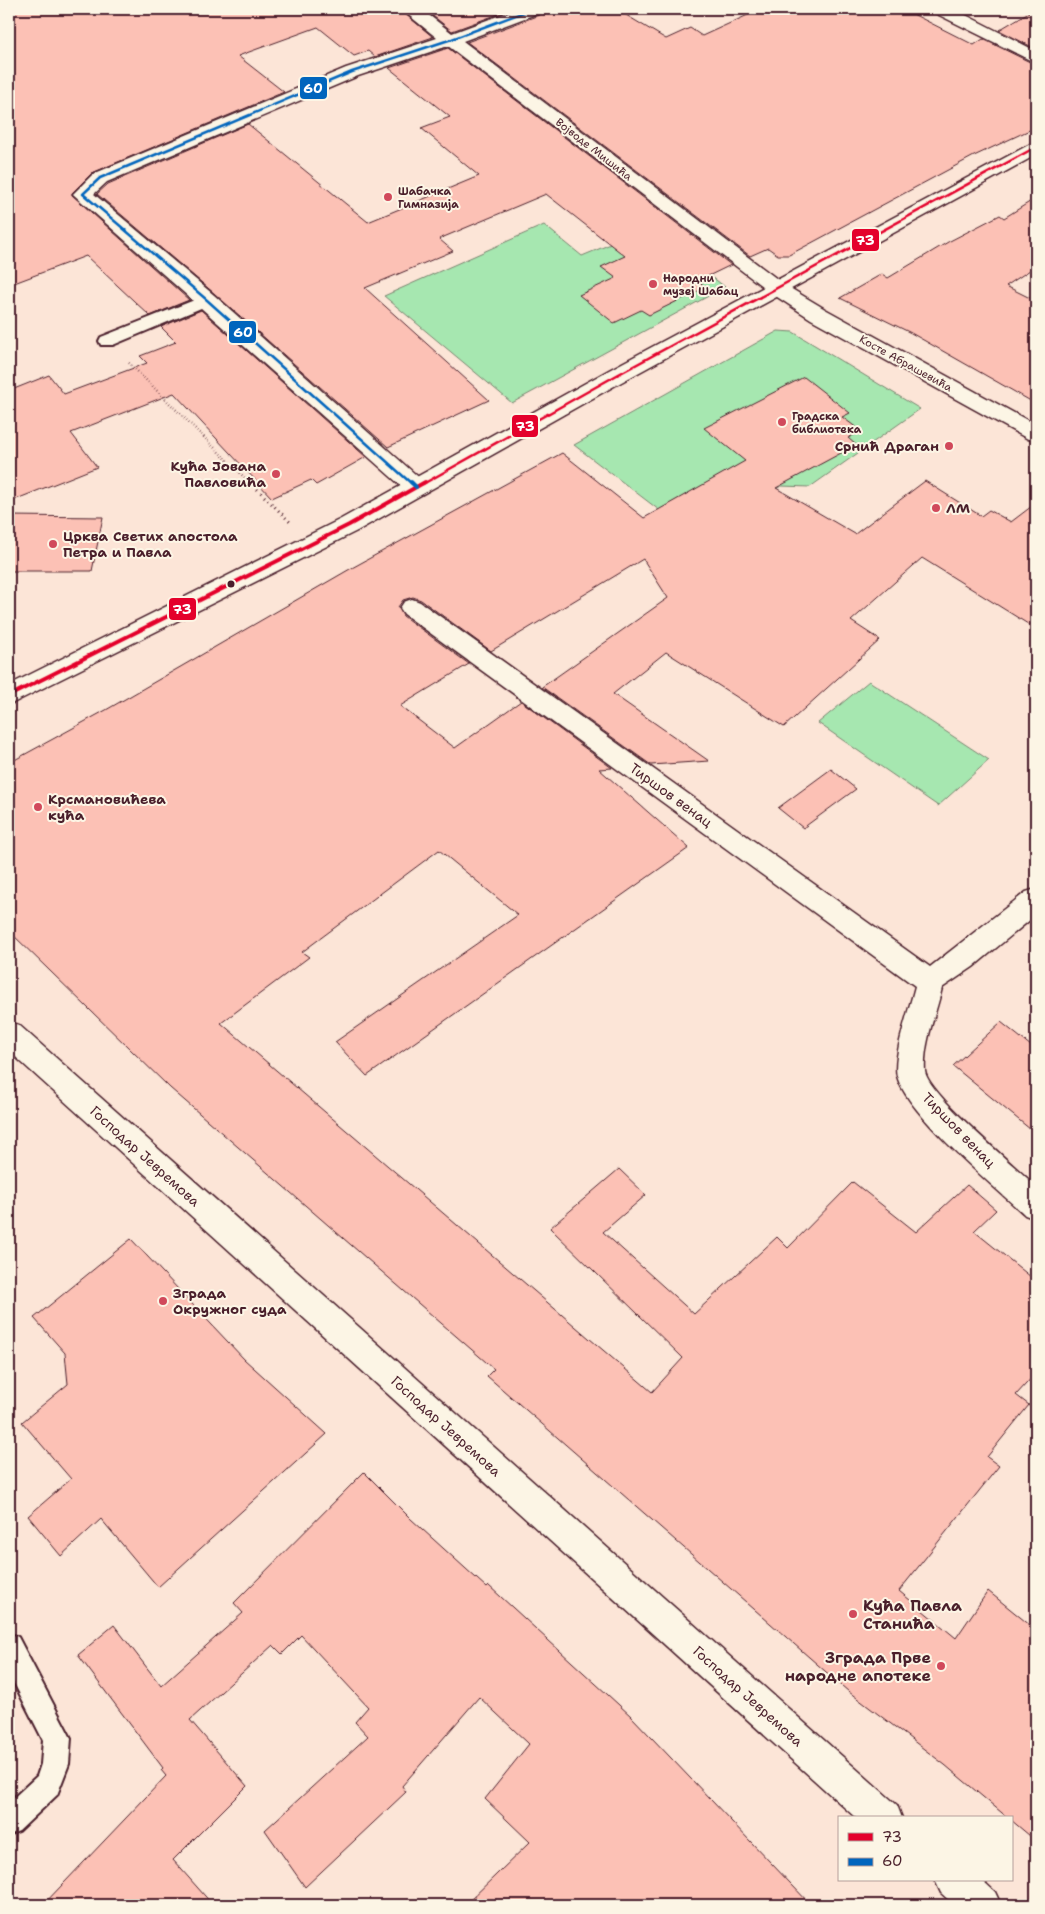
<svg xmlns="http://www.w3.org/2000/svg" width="1045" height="1914" font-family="'Shantell Sans',sans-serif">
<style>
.green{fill:#a6e7b0;stroke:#78836e}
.building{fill:#fcc1b5;stroke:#4a1f2b}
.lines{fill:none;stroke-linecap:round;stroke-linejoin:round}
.lane-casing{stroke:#4a1f2b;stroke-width:4}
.street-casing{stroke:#4a1f2b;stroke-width:3}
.secondary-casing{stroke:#4a1f2b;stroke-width:3}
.path-far1{stroke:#4a1f2b;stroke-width:2.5;stroke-dasharray:0.5 2.5;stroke-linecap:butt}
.path{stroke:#4a1f2b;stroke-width:3;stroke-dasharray:1 4;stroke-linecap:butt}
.lane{fill:#fcf5e5;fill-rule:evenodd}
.street{fill:#fcf5e5;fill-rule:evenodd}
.secondary{fill:#fcf5e5;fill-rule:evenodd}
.bus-1-far1-casing{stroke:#fcf5e5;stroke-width:5}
.bus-1-casing{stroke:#fcf5e5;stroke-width:8}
.bus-2-far1-casing{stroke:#fcf5e5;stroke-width:5}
.bus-2-casing{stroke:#fcf5e5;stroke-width:8}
.bus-1-far1{stroke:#e4002b;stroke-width:2.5}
.bus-1{stroke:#e4002b;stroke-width:4}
.bus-2-far1{stroke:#0065bd;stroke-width:2.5}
.bus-2{stroke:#0065bd;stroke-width:4}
.poi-dot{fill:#d1495b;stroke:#fcf5e5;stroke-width:2}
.bus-dot{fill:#4a1f2b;stroke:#fcf5e5;stroke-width:2}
.labels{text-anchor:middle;stroke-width:4;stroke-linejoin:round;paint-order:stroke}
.far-street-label{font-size:11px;fill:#4a1f2b;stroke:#fcf5e5}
.far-poi-label{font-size:11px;font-weight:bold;fill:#4a1f2b;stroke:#fcf5e5;text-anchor:start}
.poi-label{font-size:14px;font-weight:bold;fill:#4a1f2b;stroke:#fcf5e5;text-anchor:start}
.street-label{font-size:14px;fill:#4a1f2b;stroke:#fcf5e5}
.near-poi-label{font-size:16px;font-weight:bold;fill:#4a1f2b;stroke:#fcf5e5;text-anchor:start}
.line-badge{stroke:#fcf5e5;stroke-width:2}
.badge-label{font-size:14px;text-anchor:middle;font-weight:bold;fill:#fff}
</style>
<rect width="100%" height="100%" fill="#fce5d7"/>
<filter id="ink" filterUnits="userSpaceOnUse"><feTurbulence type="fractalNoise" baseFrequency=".02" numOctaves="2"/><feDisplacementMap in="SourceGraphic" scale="10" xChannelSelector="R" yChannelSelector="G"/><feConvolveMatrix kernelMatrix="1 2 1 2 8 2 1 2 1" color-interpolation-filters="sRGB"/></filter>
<g filter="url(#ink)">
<g class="green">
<polygon points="544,225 582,256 649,228 725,287 512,403 384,296"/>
<polygon points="778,331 793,332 920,409 810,487 781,486 693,536 574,445"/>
<polygon points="869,681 989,760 938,806 818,723"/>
</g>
<g class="building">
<polygon points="9,9 399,9 433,37 375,57 368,51 354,56 318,27 238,56 284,92 92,173 72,193 72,195 189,300 150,316 86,256 9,285"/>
<polygon points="424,9 512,9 452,31"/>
<polygon points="543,9 616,9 666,39 690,28 702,36 761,9 876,9 884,13 892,9 903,9 974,45 983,39 1036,65 1036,127 974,156 789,255 778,255 768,248 750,256 467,42 539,15"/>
<polygon points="1034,9 1036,9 1036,49 999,30"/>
<polygon points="448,48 731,265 698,281 706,287 649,315 641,310 614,323 579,295 616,278 601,267 625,256 546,194 439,239 453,251 365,288 489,400 388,447 215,294 97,194 108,184 248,124 368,222 479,176 421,128 450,117 389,68"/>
<polygon points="1036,198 1036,266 1006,286 1036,301 1036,404 911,333 840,298 882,274 888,278 948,242 1000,215 1004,218"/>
<polygon points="201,310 366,457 316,485 311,480 272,498 174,393 71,433 97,467 9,502 9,391 49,375 64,394 147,363 140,356 176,342 161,327"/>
<polygon points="804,377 850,413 842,417 861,431 848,438 856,445 776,488 855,534 925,481 981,516 989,510 1011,522 1036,503 1036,629 922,558 851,621 880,640 784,727 666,652 613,694 709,761 651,765 542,687 668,598 643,559 491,651 421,600 413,597 403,600 398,607 403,616 469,664 400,706 455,748 521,701 612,768 599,769 689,848 367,1076 335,1042 518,915 439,850 302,952 309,957 221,1023 652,1392 683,1358 550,1228 619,1169 646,1195 603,1232 694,1314 777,1237 788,1248 853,1182 916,1232 967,1185 996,1210 974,1231 1036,1281 1036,1373 1016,1395 1029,1405 987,1457 999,1466 899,1591 956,1638 988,1591 1036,1630 1036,1841 1011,1820 1011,1818 1008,1818 945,1765 849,1692 487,1376 494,1369 170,1088 9,931 9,763 106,710 350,569 562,453 644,518 745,461 704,428"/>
<polygon points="9,516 103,517 92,571 9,571"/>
<polygon points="831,769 856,789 803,828 778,808"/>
<polygon points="1001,1022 1036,1050 1036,1134 953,1066"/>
<polygon points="131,1239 244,1359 327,1434 158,1587 101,1519 61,1556 28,1516 71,1479 22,1422 68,1384 65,1353 34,1318"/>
<polygon points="364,1472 411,1519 487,1588 489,1586 631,1716 811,1905 465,1905 530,1842 485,1799 529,1744 479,1697 402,1786 406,1792 305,1887 265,1830 368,1736 355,1722 368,1707 301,1635 282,1654 273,1645 190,1720 247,1786 173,1860 213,1905 43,1905 166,1776 161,1770 163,1768 78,1655 114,1625 161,1686 243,1613 234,1603"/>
</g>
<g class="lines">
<defs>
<g id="lane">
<polygon points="207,295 213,297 215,300 213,303 113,345 101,345 99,341 101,337"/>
<polygon points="9,1633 18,1637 71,1738 69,1764 57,1795 19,1831 9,1835 9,1802 37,1776 41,1764 43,1740 9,1673"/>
</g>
<g id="street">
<polygon points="401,9 421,9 452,33 517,9 541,9 538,13 463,41 785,285 825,309 1036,425 1036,441 1028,439 811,319 771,293 448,46 358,76 107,182 94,194 214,295 424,482 427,487 424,492 416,495 408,492 73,194 93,174 346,68 437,38"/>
<polygon points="932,9 954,9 1036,51 1036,63 935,13"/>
<path d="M412 599 420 602 930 967 1026 892 1036 889V915L973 967 942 988C936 1014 923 1044 925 1071 927 1093 1016 1167 1036 1186V1219L1025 1215C994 1186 907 1114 897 1076 892 1057 910 1007 915 986L404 614 400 608 404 602Z"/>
<polygon points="9,1022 19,1025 897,1805 902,1818 856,1818 9,1051"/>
<polygon points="935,1880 982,1880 995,1892 1001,1905 954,1905 941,1893"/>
</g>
<polygon id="secondary" points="1036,141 1036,155 625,380 357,531 9,705 9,685 341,519 609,370"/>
</defs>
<use href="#lane" class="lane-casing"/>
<use href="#street" class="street-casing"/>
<use href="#secondary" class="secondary-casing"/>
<polyline class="path-far1" points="129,363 251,484"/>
<polyline class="path" points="250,482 290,522"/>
<use href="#lane" class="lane"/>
<use href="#street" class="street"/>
<use href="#secondary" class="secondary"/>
<defs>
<polyline id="bus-1-far1" points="423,484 617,375 1036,147"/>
<polyline id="bus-1" points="9,696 349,525 425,482"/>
<polyline id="bus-2-far1" points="412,484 207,300 83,194 100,178 352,72 452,39 532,9"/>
<polyline id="bus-2" points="411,482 416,487"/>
</defs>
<use href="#bus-1-far1" class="bus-1-far1-casing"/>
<use href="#bus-1" class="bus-1-casing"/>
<use href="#bus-2-far1" class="bus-2-far1-casing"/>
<use href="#bus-2" class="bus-2-casing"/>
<use href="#bus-1-far1" class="bus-1-far1"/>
<use href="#bus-1" class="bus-1"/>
<use href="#bus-2-far1" class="bus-2-far1"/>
<use href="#bus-2" class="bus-2"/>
</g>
</g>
<g class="poi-dot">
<circle cx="388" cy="197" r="5"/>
<circle cx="653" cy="284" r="5"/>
<circle cx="782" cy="422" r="5"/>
<circle cx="949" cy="446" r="5"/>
<circle cx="276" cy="474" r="5"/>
<circle cx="936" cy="508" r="5"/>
<circle cx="53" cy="544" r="5"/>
<circle cx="38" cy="807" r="5"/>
<circle cx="163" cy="1301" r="5"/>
<circle cx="853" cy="1614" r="5"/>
<circle cx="941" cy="1666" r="5"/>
</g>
<circle class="bus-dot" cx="231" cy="584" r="4.5"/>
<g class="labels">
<g class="far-street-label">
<text transform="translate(594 149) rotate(38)" y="4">Војводе Мишића</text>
<text transform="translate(906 363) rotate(29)" y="4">Косте Абрашевића</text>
</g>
<g class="far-poi-label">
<text x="398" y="195">Шабачка<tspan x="398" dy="13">Гимназија</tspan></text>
<text x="663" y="282">Народни<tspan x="663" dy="13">музеј Шабац</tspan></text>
<text x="792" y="420">Градска<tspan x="792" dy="13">библиотека</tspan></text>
</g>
<g class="poi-label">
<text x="939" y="451" text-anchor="end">Срнић Драган</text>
<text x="266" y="471" text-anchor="end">Кућа Јована<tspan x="266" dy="16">Павловића</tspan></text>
<text x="946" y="513">ЛМ</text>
<text x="63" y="541">Црква Светих апостола<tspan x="63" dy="16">Петра и Павла</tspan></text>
<text x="48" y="804">Крсмановићева<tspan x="48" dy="16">кућа</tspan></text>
<text x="173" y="1298">Зграда<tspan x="173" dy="16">Окружног суда</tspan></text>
</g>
<g class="street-label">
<text transform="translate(671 795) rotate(36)" y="5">Тиршов венац</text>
<text transform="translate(959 1130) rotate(46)" y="5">Тиршов венац</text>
<text transform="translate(145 1156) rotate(42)" y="5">Господар Јевремова</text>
<text transform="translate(446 1426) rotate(42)" y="5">Господар Јевремова</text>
<text transform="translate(748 1696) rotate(42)" y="5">Господар Јевремова</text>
</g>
<g class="near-poi-label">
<text x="863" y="1611">Кућа Павла<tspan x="863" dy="18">Станића</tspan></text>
<text x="931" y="1663" text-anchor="end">Зграда Прве<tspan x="931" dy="18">народне апотеке</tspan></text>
</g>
</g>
<g class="line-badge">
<rect x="299" y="76" width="29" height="24" rx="5" fill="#0065bd"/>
<rect x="851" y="228" width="29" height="24" rx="5" fill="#e4002b"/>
<rect x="228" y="320" width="29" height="24" rx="5" fill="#0065bd"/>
<rect x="511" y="414" width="28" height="24" rx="5" fill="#e4002b"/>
<rect x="168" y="597" width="29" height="24" rx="5" fill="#e4002b"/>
</g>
<g class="badge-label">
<text x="313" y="93">60</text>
<text x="865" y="245">73</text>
<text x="243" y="337">60</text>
<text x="525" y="431">73</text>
<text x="182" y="614">73</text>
</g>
<rect width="1045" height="1914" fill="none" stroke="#fcf5e5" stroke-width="30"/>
<rect x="15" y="15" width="1015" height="1884" fill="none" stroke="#4a1f2b" stroke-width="2" filter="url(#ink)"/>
<rect x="838" y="1816" width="175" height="65" fill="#fcf5e5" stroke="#b59f9b"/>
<rect x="848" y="1833" width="25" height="8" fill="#e4002b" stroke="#b59f9b"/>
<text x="882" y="1842" font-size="15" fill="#4a1f2b">73</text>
<rect x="848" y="1858" width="25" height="8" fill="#0065bd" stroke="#b59f9b"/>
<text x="882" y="1866" font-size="15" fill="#4a1f2b">60</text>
</svg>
